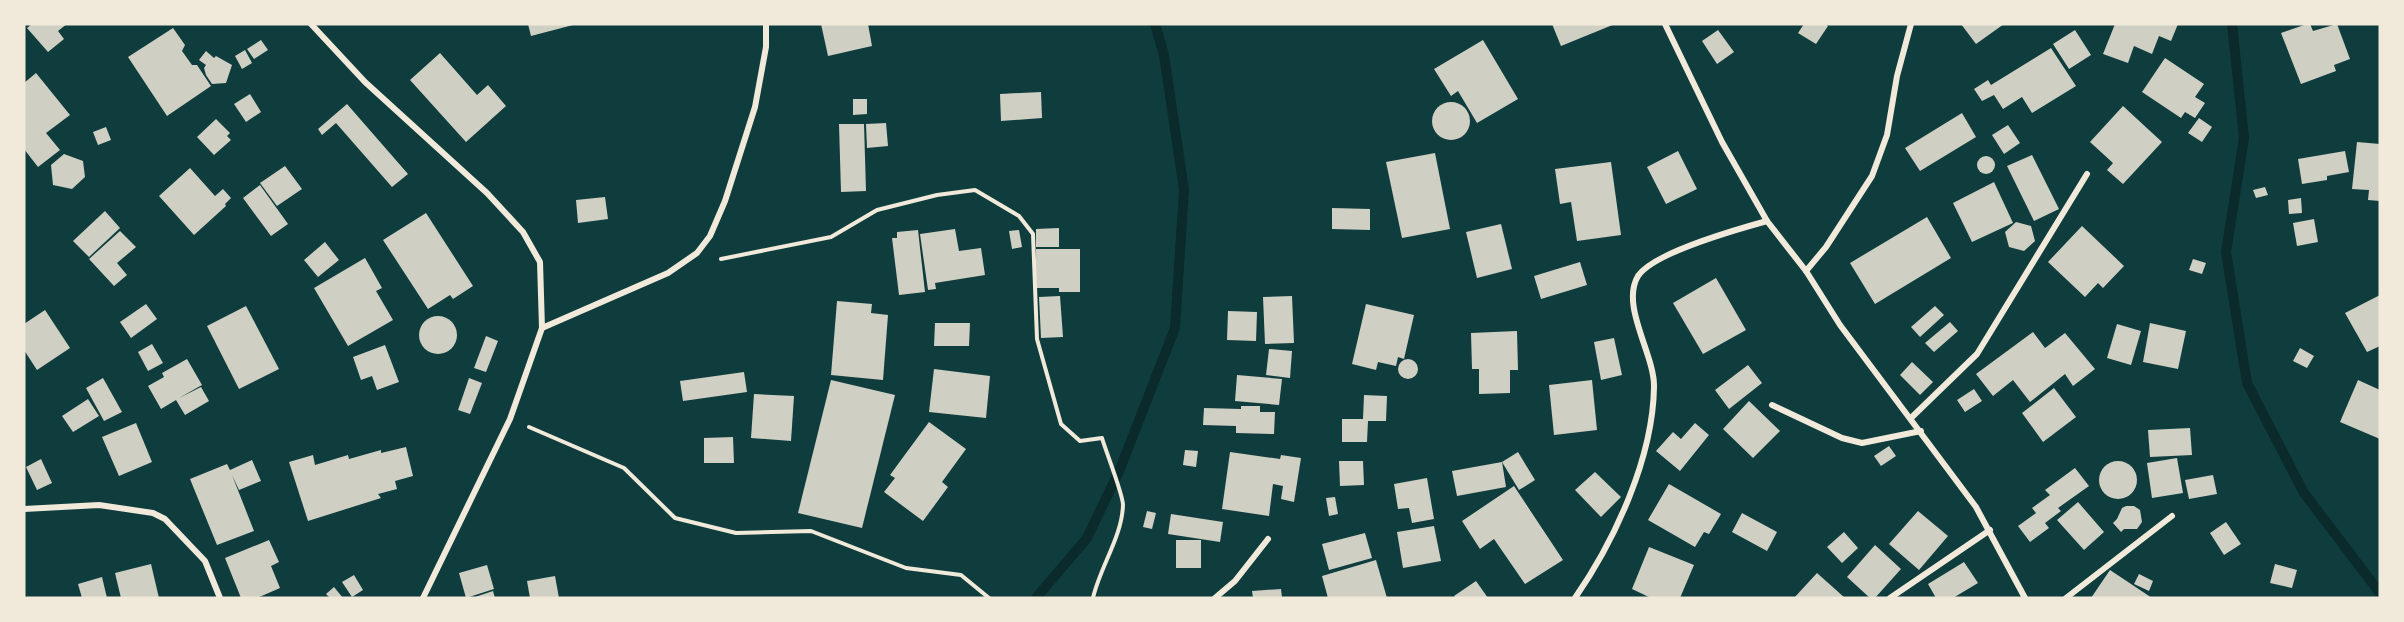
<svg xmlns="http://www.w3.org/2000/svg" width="2404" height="622" font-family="'Varela Round',sans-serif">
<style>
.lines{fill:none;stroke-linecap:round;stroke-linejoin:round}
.stream{stroke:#0a2a2b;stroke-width:10}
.building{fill:#cfcfc3}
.path{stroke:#f1e9da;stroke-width:4}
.minor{stroke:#f1e9da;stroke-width:6}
</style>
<rect width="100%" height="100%" fill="#0f3d3e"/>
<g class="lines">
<g class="stream">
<polyline points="2232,24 2244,138 2226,252 2247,383 2304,493 2380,593"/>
<polyline points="1036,598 1087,538 1120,469 1175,328 1184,190 1164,55 1155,24"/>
</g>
</g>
<g class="building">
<polygon points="32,24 67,24 58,31 64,39 48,52 27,28"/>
<polygon points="528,24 573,24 573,25 531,36"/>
<polygon points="821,24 868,24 872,46 828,56"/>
<polygon points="1552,24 1615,24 1561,46"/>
<polygon points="1804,24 1825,24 1828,26 1816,44 1798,33"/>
<polygon points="1961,24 2004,24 1976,44"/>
<polygon points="2115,24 2178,24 2171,41 2159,36 2152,54 2134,46 2128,63 2103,54"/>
<polygon points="2307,24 2310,24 2313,31 2337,24 2350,59 2334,65 2336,71 2301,84 2281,33"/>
<polygon points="173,28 185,45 182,51 192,65 197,65 211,86 167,116 128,57"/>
<polygon points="1718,30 1734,52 1717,64 1702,41"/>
<polygon points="2075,30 2091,55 2069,69 2053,44"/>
<polygon points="261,40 268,50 254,59 247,49"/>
<polygon points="1483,40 1518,99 1477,123 1458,91 1451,96 1434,69"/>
<polygon points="2051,48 2076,86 2032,113 2022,97 2003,109 1994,95 1982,101 1974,89 1988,80 1991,85"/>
<polygon points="245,50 252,63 242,69 235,56"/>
<polygon points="206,51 214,58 216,56 232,65 226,83 212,84 206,75 204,68 206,65 199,60"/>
<polygon points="440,53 477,95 488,85 506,106 466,142 410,80"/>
<polygon points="2165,58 2204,84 2195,97 2205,103 2195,118 2185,112 2181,118 2142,92"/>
<polygon points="36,73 70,115 46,133 60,150 38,167 24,149 24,83"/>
<polygon points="1041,92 1042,118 1001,121 1000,94"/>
<polygon points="250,94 261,112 246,122 234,104"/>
<polygon points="853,99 867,99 867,114 853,115"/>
<circle cx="1451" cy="121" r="19"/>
<polygon points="347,104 408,174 392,187 336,123 322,135 318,129"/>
<polygon points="2123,106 2162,142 2123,184 2107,170 2113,163 2090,142"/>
<polygon points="1962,113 1976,137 1920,171 1905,148"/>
<polygon points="2199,118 2212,127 2202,142 2188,133"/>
<polygon points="216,119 230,133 227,136 231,140 214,155 197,137"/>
<polygon points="886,123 888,146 867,148 866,124"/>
<polygon points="839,124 864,124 866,191 841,192"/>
<polygon points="2008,125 2020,143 2004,154 1992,135"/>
<polygon points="106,127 111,140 98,145 93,132"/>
<polygon points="2357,142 2380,144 2380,201 2368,200 2369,190 2352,189"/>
<polygon points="1678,151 1697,189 1666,204 1647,167"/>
<polygon points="2345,151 2349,172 2327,176 2327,180 2302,184 2298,159"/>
<polygon points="1435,153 1450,229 1402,238 1386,162"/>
<polygon points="64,154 83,161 85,177 72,189 53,185 51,165"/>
<polygon points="2032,155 2059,209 2034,221 2007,166"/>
<circle cx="1986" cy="165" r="9"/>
<polygon points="1611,162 1621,235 1577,241 1571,202 1560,204 1555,169"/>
<polygon points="285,166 302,189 277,206 260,183"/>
<polygon points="190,168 215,196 223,189 231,198 225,204 226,206 194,235 159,196"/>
<polygon points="1994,182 2013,223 1972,242 1953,203"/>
<polygon points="260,185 288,224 271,236 243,198"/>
<polygon points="2265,187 2268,195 2256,198 2253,190"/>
<polygon points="605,197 608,219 578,223 576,200"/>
<polygon points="2301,198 2302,213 2289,214 2288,200"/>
<polygon points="1332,208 1370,209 1370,230 1332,229"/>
<polygon points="105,211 120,228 89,257 73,241"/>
<polygon points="426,213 473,286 453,299 450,295 428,309 383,240"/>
<polygon points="1927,217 1951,258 1875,304 1850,263"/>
<polygon points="2314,219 2318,242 2297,246 2293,223"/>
<polygon points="2016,222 2031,226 2035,241 2024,251 2009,247 2005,232"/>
<polygon points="1501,224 1512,269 1477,278 1466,232"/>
<polygon points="2082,226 2124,266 2103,288 2098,283 2085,297 2048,262"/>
<polygon points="1059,228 1059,247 1036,247 1036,229"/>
<polygon points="955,229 959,251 981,248 985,275 935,283 936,289 928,290 920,234"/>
<polygon points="918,230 925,292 899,295 892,238 897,238 897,232"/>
<polygon points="1019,230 1022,247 1012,249 1009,231"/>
<polygon points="120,231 136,247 117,263 127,275 114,286 89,259"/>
<polygon points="325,242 339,260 318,277 304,260"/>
<polygon points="1036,249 1080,249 1080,292 1059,292 1059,288 1036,288"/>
<polygon points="365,258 382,288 376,291 393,320 348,346 314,288"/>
<polygon points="2193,259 2206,263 2202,274 2189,270"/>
<polygon points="1580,262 1587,285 1541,299 1534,276"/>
<polygon points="1716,278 1746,330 1703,354 1673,303"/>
<polygon points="2380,295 2380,346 2367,352 2345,313"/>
<polygon points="1060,296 1063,337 1041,338 1039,297"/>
<polygon points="1292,296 1294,343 1265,344 1263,297"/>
<polygon points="837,301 872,304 871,313 888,315 883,380 831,375"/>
<polygon points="146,304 157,319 131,338 120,322"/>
<polygon points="1366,304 1414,315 1404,359 1398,357 1396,366 1378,362 1376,370 1352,364"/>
<polygon points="246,306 279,369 239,389 207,326"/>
<polygon points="1935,306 1944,315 1920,337 1911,327"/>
<polygon points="45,310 70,348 37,370 24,350 24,324"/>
<polygon points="1228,311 1257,312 1256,341 1227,340"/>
<circle cx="438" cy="335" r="19"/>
<polygon points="1950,322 1958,331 1934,352 1925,343"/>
<polygon points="935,323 970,323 969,346 934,346"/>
<polygon points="2150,323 2186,331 2178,369 2143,362"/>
<polygon points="2117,324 2141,331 2131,365 2107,358"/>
<polygon points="1517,331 1518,370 1510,370 1510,393 1479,394 1479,369 1472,369 1471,333"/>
<polygon points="2033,332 2045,348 2065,333 2095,369 2073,386 2065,374 2030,402 2013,380 1993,396 1976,374"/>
<polygon points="486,336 498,341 486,372 474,368"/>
<polygon points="1614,338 1622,375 1601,380 1594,342"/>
<polygon points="152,344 163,363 148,371 138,352"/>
<polygon points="385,345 399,382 377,390 372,376 361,380 353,357"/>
<polygon points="2300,348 2314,356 2307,368 2293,361"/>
<polygon points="1269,349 1292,351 1290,378 1266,375"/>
<polygon points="187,359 202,385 179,398 201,387 209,401 185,415 176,400 161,409 148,386 164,377 162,373"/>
<circle cx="1408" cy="369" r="10"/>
<polygon points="1912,362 1933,382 1920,395 1900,375"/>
<polygon points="1748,365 1762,383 1729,409 1715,390"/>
<polygon points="934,369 990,376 986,418 929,412"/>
<polygon points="744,372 747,392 683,401 680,381"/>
<polygon points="1237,375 1282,379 1279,405 1235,401"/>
<polygon points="103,378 122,412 104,421 86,388"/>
<polygon points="469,378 482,383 470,414 458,410"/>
<polygon points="831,380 895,395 862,528 798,513"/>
<polygon points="1592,380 1597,430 1554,435 1549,385"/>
<polygon points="2358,380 2380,390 2380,439 2340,422"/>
<polygon points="2054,388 2076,417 2043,442 2022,413"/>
<polygon points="1974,389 1982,401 1965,412 1957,400"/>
<polygon points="754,394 794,396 791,441 751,438"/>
<polygon points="1364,395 1387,396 1386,421 1368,421 1367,442 1342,442 1342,419 1363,419"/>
<polygon points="88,399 99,416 73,432 62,416"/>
<polygon points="1749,401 1780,431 1753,458 1723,429"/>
<polygon points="1241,406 1260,406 1260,412 1275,412 1274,434 1236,433 1236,426 1203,425 1204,408 1241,409"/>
<polygon points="929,422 966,449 942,482 948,487 923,521 884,492 895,478 890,475"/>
<polygon points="136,423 152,462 119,476 102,437"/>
<polygon points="1695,423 1709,435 1680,471 1656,451 1673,432 1681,439"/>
<polygon points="2190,428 2192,455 2150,457 2148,430"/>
<polygon points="733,437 734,463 704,463 704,438"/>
<polygon points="1889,446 1896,456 1881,466 1874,456"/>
<polygon points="406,447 413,476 395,481 397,489 378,494 381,498 308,521 289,462 313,455 315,465 348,455 349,459 381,450 381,453"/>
<polygon points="1185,450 1198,451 1196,467 1183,465"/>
<polygon points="1230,452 1280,459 1281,455 1301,458 1294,502 1281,499 1283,486 1273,484 1269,516 1222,509"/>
<polygon points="1518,452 1535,480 1519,490 1502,462"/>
<polygon points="2177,458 2183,493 2152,498 2147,463"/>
<polygon points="41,459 52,483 37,490 26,467"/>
<polygon points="252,460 261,481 239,490 232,475 254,531 217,545 190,479 227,464 230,470"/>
<polygon points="1339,461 1363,461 1364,485 1340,486"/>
<circle cx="2118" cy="480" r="19"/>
<polygon points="1502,462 1506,487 1457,496 1452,471"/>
<polygon points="2075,468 2089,486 2058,508 2061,511 2045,523 2049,528 2030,542 2018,526 2036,513 2032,508 2050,495 2045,490"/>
<polygon points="1595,472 1621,497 1601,517 1575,490"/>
<polygon points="2213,475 2217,494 2189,499 2185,480"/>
<polygon points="1427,478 1434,519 1412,523 1409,508 1398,509 1394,484"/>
<polygon points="1669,484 1721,514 1709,534 1704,532 1695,547 1648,520"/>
<polygon points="1514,486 1563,560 1525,584 1494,539 1480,549 1462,521"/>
<polygon points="1335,497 1338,514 1329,516 1326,498"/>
<polygon points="2078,502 2104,532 2084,550 2057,520"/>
<polygon points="2126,506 2134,506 2140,510 2142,522 2137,529 2124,529 2121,532 2113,523 2117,519 2122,508"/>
<polygon points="1147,511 1156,513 1152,529 1143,527"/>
<polygon points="1918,511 1948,536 1919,570 1889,544"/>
<polygon points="1742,513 1777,532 1767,551 1732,532"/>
<polygon points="1171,514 1223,522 1220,542 1168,534"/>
<polygon points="2226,522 2241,544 2224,555 2210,533"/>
<polygon points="1434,526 1441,561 1403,568 1397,532"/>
<polygon points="1844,532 1858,548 1842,563 1827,547"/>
<polygon points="1365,533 1372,558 1329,570 1322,544"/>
<polygon points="269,540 279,562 271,566 280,588 257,598 241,598 225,558"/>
<rect x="1176" y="540" width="25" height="28"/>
<polygon points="1875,545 1901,569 1875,598 1870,598 1847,577"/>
<polygon points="1649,547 1694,565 1680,598 1651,598 1632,589"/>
<polygon points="1376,560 1387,598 1328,598 1322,576"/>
<polygon points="1964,562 1978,583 1953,598 1936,598 1928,584"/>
<polygon points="151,564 159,598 121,598 115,573"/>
<polygon points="2275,564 2297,570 2292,588 2270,583"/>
<polygon points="487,565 494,589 466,598 459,573"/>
<polygon points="2110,570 2152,598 2091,598"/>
<polygon points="1817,573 1845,598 1794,598"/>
<polygon points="2139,574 2153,581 2149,591 2134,584"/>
<polygon points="354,575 363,590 352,597 342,582"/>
<polygon points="555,576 559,598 530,598 527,581"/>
<polygon points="102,577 107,598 82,598 78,584"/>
<polygon points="1476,581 1488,598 1456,598 1454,596"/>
<polygon points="334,587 343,598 330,598 326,594"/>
<polygon points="1281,589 1282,598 1253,598 1252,591"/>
<polygon points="493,591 495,598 472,598"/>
</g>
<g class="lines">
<g class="path">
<path d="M721 259 831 237 877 210 937 195 975 190 1019 216 1033 234 1037 339 1061 424 1080 441 1102 438C1106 452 1123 494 1123 505 1122 537 1100 567 1093 598"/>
<polyline points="529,427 624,468 675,518 736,533 811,531 906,568 961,575 989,598"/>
</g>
<g class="minor">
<polyline points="311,24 365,82 487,193 523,232 540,262 542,328 510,419 423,598"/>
<polyline points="1665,24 1722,142 1767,221 1806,271 1840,325 1976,507 2025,598"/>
<polyline points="1806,271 1826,247 1872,176 1887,135 1897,76 1911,24"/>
<polyline points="542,328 668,273 697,253 710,236 725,201 755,107 766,47 766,24"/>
<polyline points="1772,405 1842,438 1862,443 1921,431"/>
<polyline points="1911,418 1977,354 2087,174"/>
<polyline points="24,509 99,505 153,513 165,519 205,561 220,598"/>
<polyline points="1215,598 1235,581 1268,539"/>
<path d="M1575 598C1615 540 1653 458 1654 387 1655 355 1620 306 1638 276 1653 253 1738 229 1767 221"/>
<polyline points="1890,598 1990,530"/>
<polyline points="2066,598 2172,516"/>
</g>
</g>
<rect width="2404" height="622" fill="none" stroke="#f1e9da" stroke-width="51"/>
</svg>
